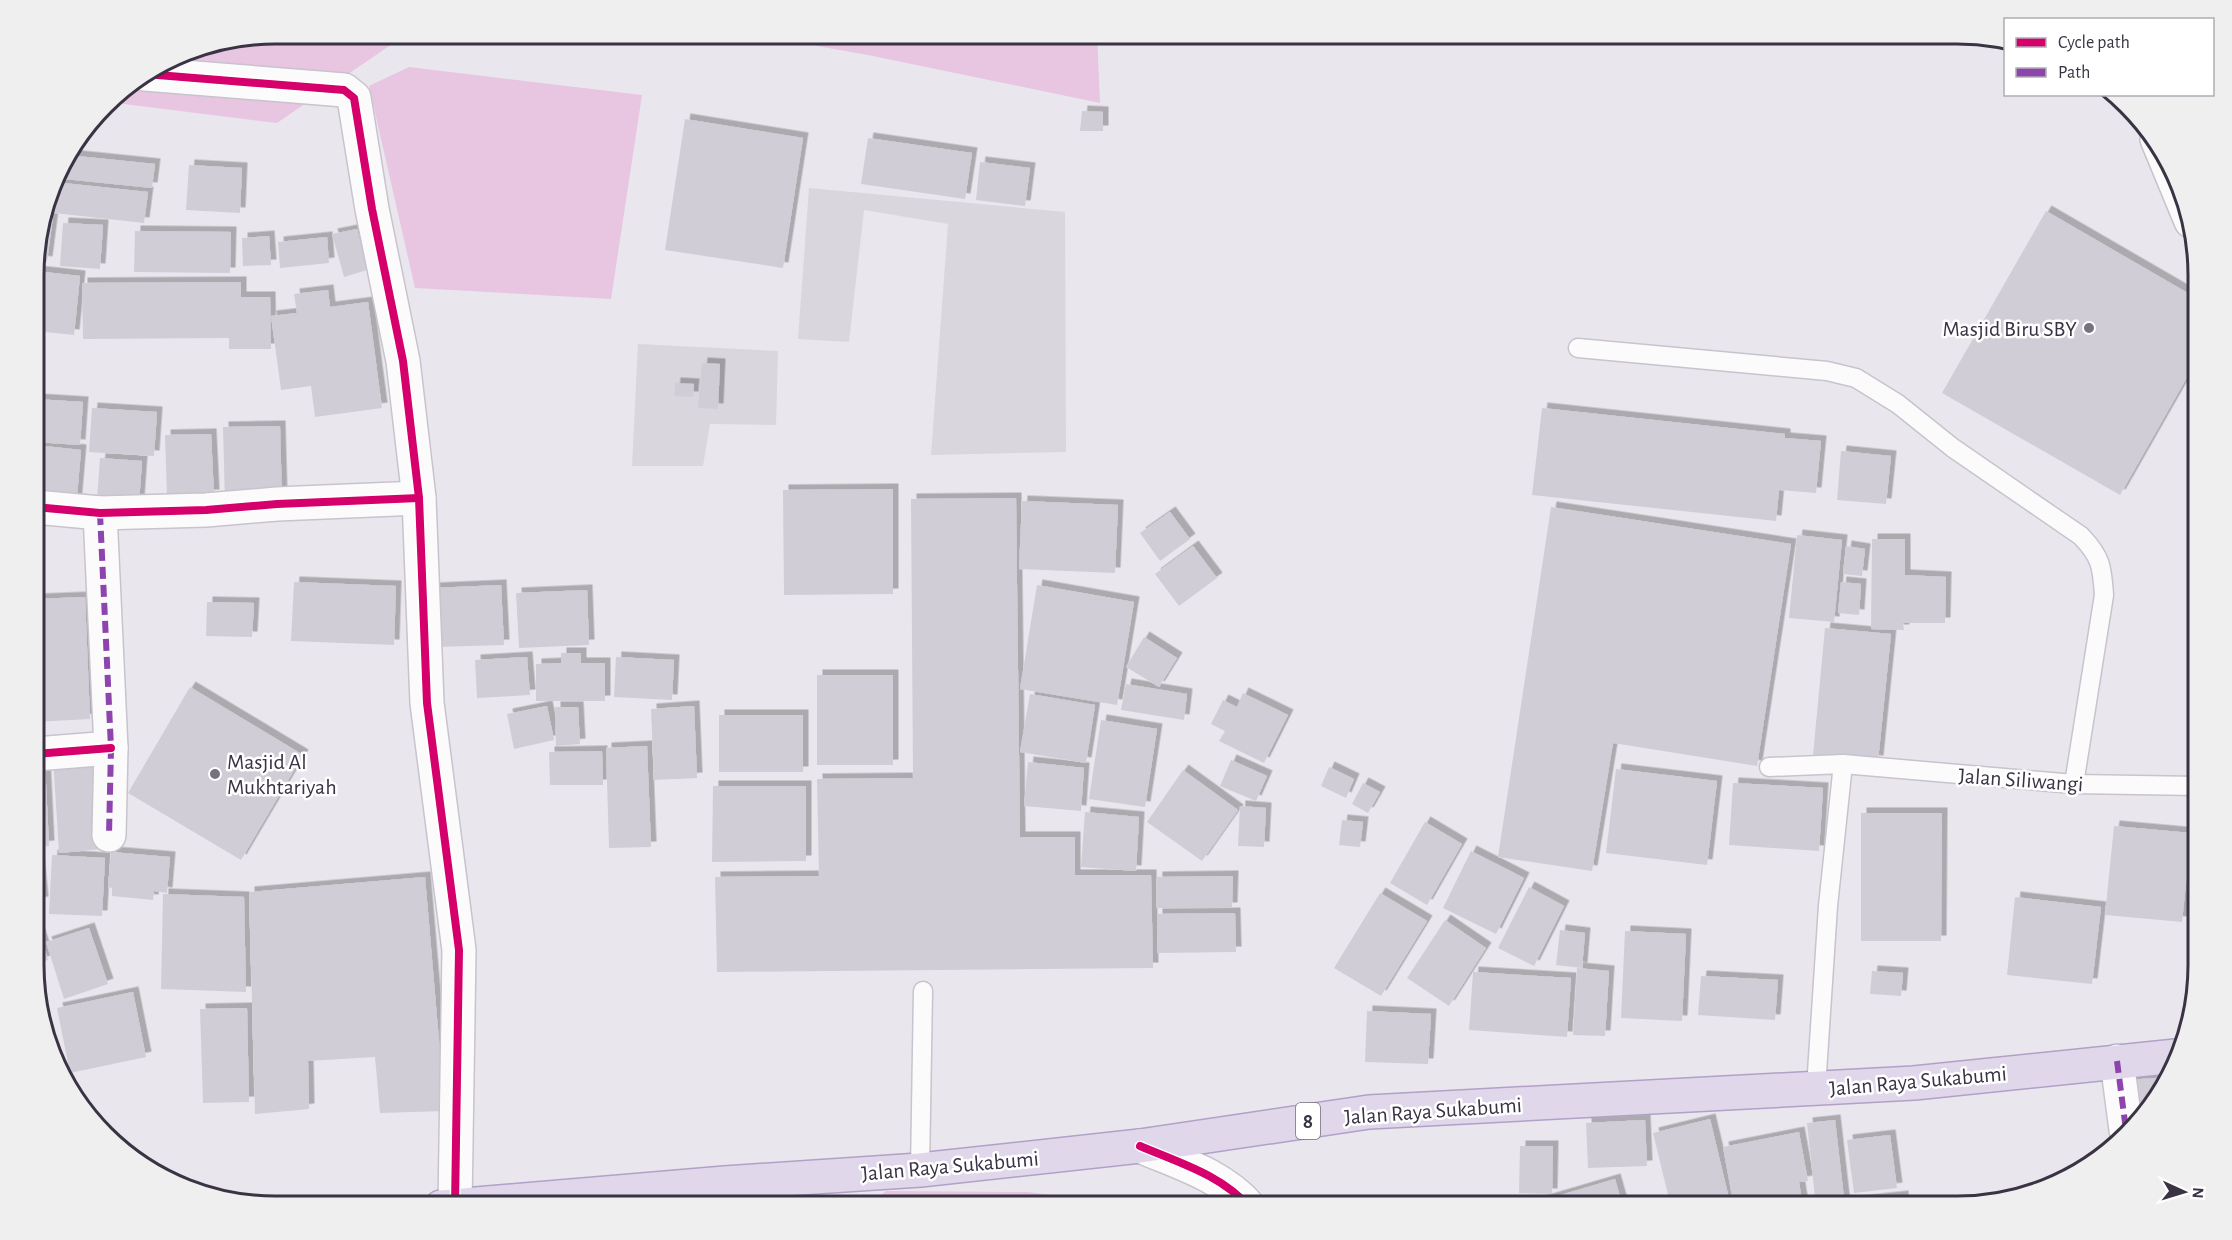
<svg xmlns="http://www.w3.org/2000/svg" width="2232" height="1240" font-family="'Alegreya Sans',sans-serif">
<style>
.green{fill:#e8c5e1}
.parking{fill:#d9d6dd}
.building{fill:#d1cdd6;filter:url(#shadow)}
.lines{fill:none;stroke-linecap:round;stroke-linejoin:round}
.lane-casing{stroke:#c8c3cc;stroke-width:21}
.street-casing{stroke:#c8c3cc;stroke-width:36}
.highway-casing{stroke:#b1a1c6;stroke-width:36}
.lane{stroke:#fcfbfc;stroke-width:18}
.street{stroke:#fcfbfc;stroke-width:33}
.highway{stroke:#e1d7eb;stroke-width:33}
.quiet{stroke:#8e44ad;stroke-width:6;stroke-dasharray:12 6;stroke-linecap:butt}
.cycleway-casing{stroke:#fff;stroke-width:11}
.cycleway{stroke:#d6006c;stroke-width:8}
.poi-dot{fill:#77727f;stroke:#fff;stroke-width:2}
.labels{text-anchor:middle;stroke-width:5;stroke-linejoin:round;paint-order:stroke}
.shield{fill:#fff;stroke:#74707b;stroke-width:1.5}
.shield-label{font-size:21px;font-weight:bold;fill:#393343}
.poi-label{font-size:22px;fill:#393343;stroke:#fff;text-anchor:end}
.street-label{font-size:22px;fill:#393343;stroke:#fff}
.rim{fill:none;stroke:#393343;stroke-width:3}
</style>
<defs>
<filter id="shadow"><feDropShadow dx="5.5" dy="-5.5" stdDeviation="0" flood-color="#0004"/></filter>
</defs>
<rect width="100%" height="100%" fill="#eae6ee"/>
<g class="green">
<polygon points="274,33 408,33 277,123 108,102 115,93 182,51"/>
<polygon points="745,33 1097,33 1100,103 873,56"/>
<polygon points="409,67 642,95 611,299 415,288 369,86"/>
<polygon points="886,1191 1028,1192 1142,1207 868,1207"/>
</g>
<g class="parking">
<polygon points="809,188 1065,212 1066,452 931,455 948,224 864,210 849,342 798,339"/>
<polygon points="638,344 778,351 776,425 710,424 703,466 632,466"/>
</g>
<g class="building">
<polygon points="1082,111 1103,112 1103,131 1080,131"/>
<polygon points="685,119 803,138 783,268 665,250"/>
<polygon points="868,138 972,153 965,199 861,184"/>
<polygon points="67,155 155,164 152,188 55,178 58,167"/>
<polygon points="980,162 1030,168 1025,206 976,200"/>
<polygon points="189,165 242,168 240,213 186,210"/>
<polygon points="54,182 148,192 144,223 45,212"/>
<polygon points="2046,211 2198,299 2198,358 2120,495 1942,393"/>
<polygon points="44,214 53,216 47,262 35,260 35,243"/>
<polygon points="63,223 103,225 100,269 60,266"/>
<polygon points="357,229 367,270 344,277 332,234"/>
<polygon points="135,231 231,232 230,273 134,272"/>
<polygon points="269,236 271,265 243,266 242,238"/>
<polygon points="327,237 329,263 280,268 278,242"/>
<polygon points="35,271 80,276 74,335 35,331"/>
<polygon points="241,282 241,297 270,297 271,349 229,349 229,338 83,339 82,283"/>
<polygon points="328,290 330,307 368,302 382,408 315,417 311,386 281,390 271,316 297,313 294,294"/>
<polygon points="702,363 720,364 718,409 698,408"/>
<polygon points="675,383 694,384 693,397 674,396"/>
<polygon points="35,399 83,402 80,445 35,442"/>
<polygon points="92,408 157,412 154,456 89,452"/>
<polygon points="1542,408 1785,434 1785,438 1821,441 1816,493 1779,490 1776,521 1532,495"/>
<polygon points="280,426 282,501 225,503 223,427"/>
<polygon points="211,434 214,495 167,497 165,435"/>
<polygon points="35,445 81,450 76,508 35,505"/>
<polygon points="1841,451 1891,456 1886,504 1837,500"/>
<polygon points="100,458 142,461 139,503 97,500"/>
<polygon points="893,489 893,594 784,595 783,490"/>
<polygon points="1016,498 1020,837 1075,837 1075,875 1151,875 1153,968 717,972 715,877 819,876 817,779 913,778 911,499"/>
<polygon points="1022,501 1118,505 1115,573 1019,569"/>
<polygon points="1551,507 1791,544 1757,766 1613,743 1592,871 1498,857"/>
<polygon points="1170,512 1190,539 1160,561 1140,533"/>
<polygon points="1797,535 1842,540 1834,622 1789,618"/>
<polygon points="1872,539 1905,539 1905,575 1946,577 1945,623 1903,623 1904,630 1871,629"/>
<polygon points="1193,546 1217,578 1179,606 1155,574"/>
<polygon points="1846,546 1865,549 1862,576 1843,574"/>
<polygon points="294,582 396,586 394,645 291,641"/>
<polygon points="1841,582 1861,584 1859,615 1838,613"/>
<polygon points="501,585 504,645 435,647 432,588"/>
<polygon points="1037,585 1134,602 1117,705 1020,689"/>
<polygon points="587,590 589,645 519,648 516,593"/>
<polygon points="85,597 90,719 35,722 35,599"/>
<polygon points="207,602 254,603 252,637 206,636"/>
<polygon points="1825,628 1891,634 1878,761 1813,755"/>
<polygon points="1144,637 1177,658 1159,687 1126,667"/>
<polygon points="561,653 581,653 581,663 605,663 605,701 536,701 536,664 561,663"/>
<polygon points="527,657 530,695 477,698 475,660"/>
<polygon points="616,657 674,660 672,700 614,697"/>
<rect x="817" y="675" width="76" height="90"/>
<polygon points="1126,684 1187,694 1184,720 1121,710"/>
<polygon points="190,687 303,755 241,860 128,793"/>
<polygon points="1243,693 1288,715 1264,763 1219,741 1225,731 1211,724 1223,700 1237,707"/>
<polygon points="1030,694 1095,705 1086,763 1020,752"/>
<polygon points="547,706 554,740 514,749 507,714"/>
<polygon points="694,706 697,778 654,780 651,709"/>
<polygon points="555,707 578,707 580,744 556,746"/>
<rect x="719" y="715" width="84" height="57"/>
<polygon points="1101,720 1157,729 1145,807 1089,799"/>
<polygon points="647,746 651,847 609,848 606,748"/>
<polygon points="602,751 603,785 550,785 549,752"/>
<polygon points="96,754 103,849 59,853 53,757"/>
<polygon points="1231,760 1267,776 1256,801 1220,786"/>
<polygon points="1028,762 1084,768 1081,811 1024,806"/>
<polygon points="35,763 45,763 49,846 35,847"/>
<polygon points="1329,767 1354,779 1346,798 1321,786"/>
<polygon points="1616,769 1717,781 1707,865 1606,853"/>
<polygon points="1183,770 1238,810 1202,861 1147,822"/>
<polygon points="1363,783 1380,792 1368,813 1352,804"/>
<polygon points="1733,783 1823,788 1819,851 1729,845"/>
<polygon points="713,786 806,786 806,861 712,862"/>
<polygon points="1240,806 1266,808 1264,847 1238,846"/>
<polygon points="1085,812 1139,817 1136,871 1081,867"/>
<polygon points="1861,813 1942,813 1941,941 1861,941"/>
<polygon points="1342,820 1363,822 1360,847 1339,845"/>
<polygon points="1425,822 1462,844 1427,905 1390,883"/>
<polygon points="2114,826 2191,833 2182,922 2105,915"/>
<polygon points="38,850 43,902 35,903 35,851"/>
<polygon points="1471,851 1524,878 1496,934 1443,908"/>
<polygon points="111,852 170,857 167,893 154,891 153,900 112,896 112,888 108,887"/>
<polygon points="52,855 105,858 102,916 49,914"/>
<polygon points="1233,876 1232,908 1156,908 1157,877"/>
<polygon points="2196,876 2198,876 2198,949 2189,948"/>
<polygon points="425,877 445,1111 380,1113 375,1057 308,1061 309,1109 255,1114 249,892"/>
<polygon points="1529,887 1564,906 1534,966 1498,948"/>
<polygon points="1380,893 1427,921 1381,996 1334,968"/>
<polygon points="163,894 244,897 246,992 161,989"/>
<polygon points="2015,897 2101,907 2092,984 2007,975"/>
<polygon points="1235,913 1236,952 1157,953 1157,914"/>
<polygon points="35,919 48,960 35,964"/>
<polygon points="1445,920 1486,948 1449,1006 1407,978"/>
<polygon points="89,928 108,984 64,999 46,942"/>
<polygon points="1560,930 1585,933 1582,968 1556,965"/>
<polygon points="1625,931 1686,934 1682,1021 1621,1018"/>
<polygon points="1577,968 1609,971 1605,1036 1573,1035"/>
<polygon points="1872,971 1903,973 1901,996 1870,994"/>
<polygon points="1473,972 1571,978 1567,1037 1469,1030"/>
<polygon points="1701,976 1778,980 1775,1020 1698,1015"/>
<polygon points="133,992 146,1057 70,1073 57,1008"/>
<polygon points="247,1008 249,1102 203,1103 200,1009"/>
<polygon points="1367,1011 1431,1014 1428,1064 1365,1062"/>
<polygon points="2170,1077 2167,1086 2129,1126 2127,1080"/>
<polygon points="1710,1119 1731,1207 1671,1207 1653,1133"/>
<polygon points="1645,1120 1647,1166 1588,1168 1586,1123"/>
<polygon points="1835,1120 1845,1207 1816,1207 1807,1123"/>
<polygon points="1799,1132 1808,1181 1799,1182 1803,1207 1734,1207 1723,1147"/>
<polygon points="1890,1135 1897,1188 1854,1193 1847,1140"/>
<polygon points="1520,1146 1553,1146 1552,1194 1519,1193"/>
<polygon points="1615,1179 1623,1207 1531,1207 1530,1204"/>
<polygon points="1903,1196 1904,1207 1847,1207 1847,1202"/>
</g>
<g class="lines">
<defs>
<g id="lane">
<path d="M1578 348 1827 371 1856 378 1898 404 1953 448 2081 536C2101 557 2102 566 2104 595L2074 784"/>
<polyline points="1843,764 2074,784 2198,786"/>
<polyline points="1769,767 1843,764 1828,906 1816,1088"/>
<polyline points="920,1170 923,991"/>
<polyline points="725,1183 727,1207"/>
</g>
<g id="street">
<polyline points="145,74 344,90 354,98 372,209 403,361 419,498 427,703 459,950 455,1206"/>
<polyline points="2157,139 2191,221"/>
<polyline points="35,507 100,513 206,510 277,504 419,498"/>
<polyline points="100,513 111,748 109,835"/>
<polyline points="35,754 111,748"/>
<polyline points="2117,1061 2126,1130"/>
<path d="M1140 1146C1177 1162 1222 1175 1249 1207"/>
</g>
<polyline id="highway" points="441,1207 725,1183 920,1170 1140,1146 1369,1112 1914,1083 2176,1056"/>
</defs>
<use href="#lane" class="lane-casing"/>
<use href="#street" class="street-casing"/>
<use href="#highway" class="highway-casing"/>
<use href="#lane" class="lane"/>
<use href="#street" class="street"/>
<use href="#highway" class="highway"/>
<g class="quiet">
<polyline points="100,513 111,748 109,835"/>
<polyline points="2117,1061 2126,1130"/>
</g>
<defs>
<g id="cycleway">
<polyline points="145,74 344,90 354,98 372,209 403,361 419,498 427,703 459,950 455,1206"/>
<polyline points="2157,139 2191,221"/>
<polyline points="35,507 100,513 206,510 277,504 419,498"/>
<polyline points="35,754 111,748"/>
<path d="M1140 1146C1177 1162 1222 1175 1249 1207"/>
</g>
</defs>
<use href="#cycleway" class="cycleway-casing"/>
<use href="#cycleway" class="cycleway"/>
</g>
<g class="poi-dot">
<circle cx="2089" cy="328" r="6"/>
<circle cx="215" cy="774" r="6"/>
</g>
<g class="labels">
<rect class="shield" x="1296" y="1103" width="24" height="36" rx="4.5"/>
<g class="shield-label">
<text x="1308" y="1128">8</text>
</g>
<g class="poi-label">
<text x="2077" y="336">Masjid Biru SBY</text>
<text x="227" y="769" text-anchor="start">Masjid Al<tspan x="227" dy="25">Mukhtariyah</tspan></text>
</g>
<g class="street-label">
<text transform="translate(2021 779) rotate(4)" y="8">Jalan Siliwangi</text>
<text transform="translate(1918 1080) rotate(-5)" y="8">Jalan Raya Sukabumi</text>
<text transform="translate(1433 1110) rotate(-4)" y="8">Jalan Raya Sukabumi</text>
<text transform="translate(950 1165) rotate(-5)" y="8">Jalan Raya Sukabumi</text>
</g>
</g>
<path d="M0 0H2232V1240H0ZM275 44H1957A231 231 0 0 1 2188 275V965A231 231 0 0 1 1957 1196H275A231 231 0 0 1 44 965V275A231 231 0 0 1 275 44Z" fill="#efeff0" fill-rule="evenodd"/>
<path class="rim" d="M275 44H1957A231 231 0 0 1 2188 275V965A231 231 0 0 1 1957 1196H275A231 231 0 0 1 44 965V275A231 231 0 0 1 275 44Z"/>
<rect x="2004" y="18" width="210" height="78" fill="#ffffff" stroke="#b0adb4" stroke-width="1.5"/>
<rect x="2016" y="38" width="30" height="9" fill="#d6006c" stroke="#b0adb4" stroke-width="1.5"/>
<text x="2058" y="48" font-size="18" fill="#393343">Cycle path</text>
<rect x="2016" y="68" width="30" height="9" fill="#8e44ad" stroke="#b0adb4" stroke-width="1.5"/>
<text x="2058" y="78" font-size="18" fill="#393343">Path</text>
<g transform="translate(2184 1192) rotate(94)" stroke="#ffffff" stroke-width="4.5" paint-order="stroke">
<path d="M0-4.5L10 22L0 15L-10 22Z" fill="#393343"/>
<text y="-9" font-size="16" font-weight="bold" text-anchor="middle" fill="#393343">N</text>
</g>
</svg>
